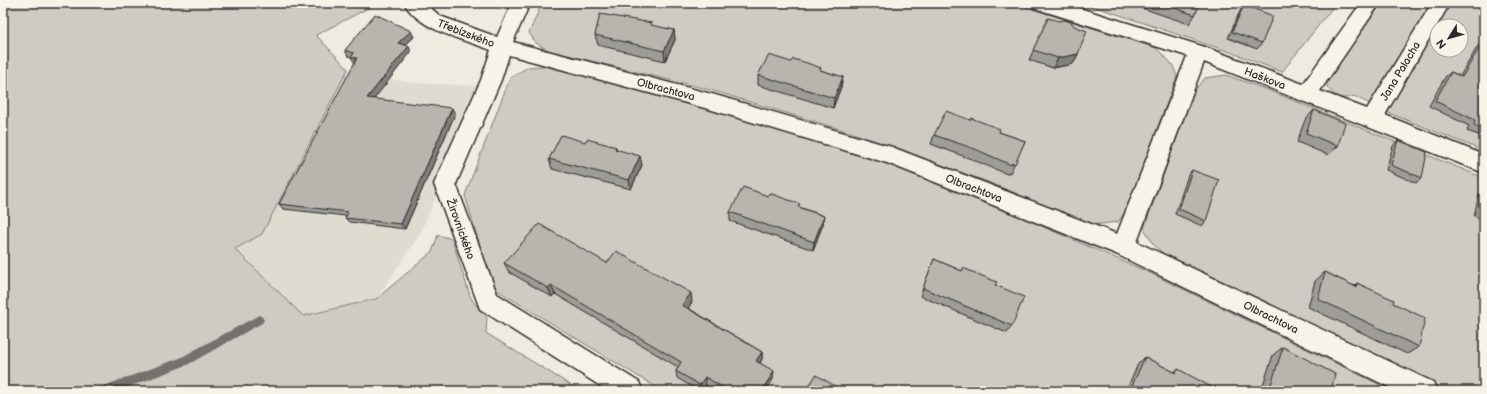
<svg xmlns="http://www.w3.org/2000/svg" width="1487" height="394" font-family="'Balsamiq Sans',sans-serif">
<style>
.built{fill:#dedbd1}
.green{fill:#cfcbc2;stroke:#7d7b76;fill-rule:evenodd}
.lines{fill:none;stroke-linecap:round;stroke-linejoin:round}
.stream{fill:#74726e;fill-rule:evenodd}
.minor-casing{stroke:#2b2b2b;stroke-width:3}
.minor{fill:#f7f3e8;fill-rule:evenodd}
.wall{fill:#9e9c96;stroke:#2b2b2b}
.shaded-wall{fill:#817f7a;stroke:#2b2b2b}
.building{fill:#b8b5ae;stroke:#2b2b2b}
.labels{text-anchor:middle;stroke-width:3;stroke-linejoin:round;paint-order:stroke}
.street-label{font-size:11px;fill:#2b2b2b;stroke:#f7f3e8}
</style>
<rect width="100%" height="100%" fill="#efebe0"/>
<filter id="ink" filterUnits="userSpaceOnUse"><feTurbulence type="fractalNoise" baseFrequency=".025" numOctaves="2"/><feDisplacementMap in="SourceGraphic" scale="8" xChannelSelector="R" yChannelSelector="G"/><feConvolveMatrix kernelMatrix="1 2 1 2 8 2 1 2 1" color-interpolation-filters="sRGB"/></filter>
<g filter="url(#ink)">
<polygon class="built" points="348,69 356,73 412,83 483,86 419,236 376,299 303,316 234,249 262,234"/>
<g class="green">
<polygon points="3,3 378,3 316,35 348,69 262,234 235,249 303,316 376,299 432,252 438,235 452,239 470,296 474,303 487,317 486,333 580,391 3,391"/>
<polygon points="542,3 1013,3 1156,48 1172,64 1177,76 1127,209 1118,222 1093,225 988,182 856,134 707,89 550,51 536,43 529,33"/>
<polygon points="1084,3 1336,3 1282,72 1230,52"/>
<path d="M1382 3H1484V151L1384 111 1354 96C1342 101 1335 97 1327 87L1329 77ZM1437 26H1461V50H1437Z"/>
<polygon points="544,66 710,105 864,154 1007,208 1046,228 1148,272 1393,391 662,391 492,287 465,195 510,78 528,67"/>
<polygon points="1226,75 1268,90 1484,178 1484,391 1444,391 1168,258 1153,244 1144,228 1194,91 1205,78"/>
</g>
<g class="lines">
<polygon class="stream" points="259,315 262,317 264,320 262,323 187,365 118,391 100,391 101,387 180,358"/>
<defs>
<path id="minor" d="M404 3H425L440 16 497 37 512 3H530L513 42 712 94 892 147 1117 234 1187 56 1034 8 1032 3H1063L1205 47 1303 84 1361 3H1380L1320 91 1367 109 1432 3H1450L1385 115 1484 155V173L1204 62 1137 242 1433 382 1437 391H1397L1116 254 887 163 712 110 509 55 501 80 456 184 497 294 639 382 643 391H608L480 309 434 184 481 80 491 50C463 39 420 31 404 3Z"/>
</defs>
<use href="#minor" class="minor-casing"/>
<use href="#minor" class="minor"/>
</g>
<g class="wall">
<polygon points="1127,3 1200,3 1195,15 1189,24"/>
<polygon points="1244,5 1262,43 1257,49 1228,38 1240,11"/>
<polygon points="1048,18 1078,54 1073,64 1053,68 1029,60"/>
<polygon points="652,26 674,30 675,40 665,61 598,45 595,35"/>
<polygon points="1484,36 1484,137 1467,131 1469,126 1429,106 1445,77 1451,72 1460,76"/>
<polygon points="414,37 405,45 411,52 373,99 455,114 405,229 349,222 345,218 346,216 283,209 279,204 355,63 354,62 351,57 348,56 345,50"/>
<polygon points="791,62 821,68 820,70 843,77 841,87 833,108 758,85 758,75"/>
<polygon points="1314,110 1338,146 1328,155 1297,142 1305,120"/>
<polygon points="999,132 1025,141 1010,173 1008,172 1007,174 971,159 931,144 934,135"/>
<polygon points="1398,140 1422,178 1416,183 1386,170 1393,146"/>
<polygon points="585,142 616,147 617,150 642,165 631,189 552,169 549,159"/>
<polygon points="1192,170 1206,221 1202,226 1175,214 1188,175"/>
<polygon points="1484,190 1484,220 1474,216 1479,194"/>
<polygon points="799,207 824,216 823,224 813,250 730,221 730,212"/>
<polygon points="934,259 995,285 1012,326 1007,333 920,296"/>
<polygon points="504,263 607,263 692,302 688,308 762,352 762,359 760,363 773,379 766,391 717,391 706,385 702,391 699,391 677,378 676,371 678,367 555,294 552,297 509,272"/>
<polygon points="1325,272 1354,286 1357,283 1393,303 1419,347 1407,354 1308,307 1315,281"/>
<polygon points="1283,347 1331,391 1261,391 1273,355"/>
<polygon points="1145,357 1174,372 1178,369 1214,391 1126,391 1138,364"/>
</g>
<g class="shaded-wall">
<polygon points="674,30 675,40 665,61 664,51"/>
<polygon points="411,31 414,37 401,49 398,43"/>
<polygon points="409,46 411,52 370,104 367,98"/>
<polygon points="1078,54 1073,64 1053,68 1058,58"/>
<polygon points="843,77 841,87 833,108 834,98"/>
<polygon points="452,108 455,114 405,229 401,224"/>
<polygon points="640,156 642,165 631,189 629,180"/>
<polygon points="824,216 823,224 813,250 814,242"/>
<polygon points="551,285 555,294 552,297 548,288"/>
<polygon points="691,293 692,302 684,314 682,305"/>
<polygon points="762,352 762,359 756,369 756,361"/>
<polygon points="774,371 773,379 766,391 762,391"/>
<polygon points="705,377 706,385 702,391 701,391 700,385"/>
</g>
<g class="building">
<polygon points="1161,3 1200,3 1195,15"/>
<polygon points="1244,5 1273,16 1262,43 1232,32"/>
<polygon points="375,14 411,31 398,43 409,46 367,98 452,108 401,224 345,218 348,212 279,204 357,58 351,57 354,53 345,50"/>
<polygon points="600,14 652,23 651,25 674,30 664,51 595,35"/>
<polygon points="1048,18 1059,21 1064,20 1071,22 1074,26 1087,31 1078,54 1058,58 1033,50"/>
<polygon points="1484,40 1484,130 1474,125 1475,120 1435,101 1451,72 1462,77"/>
<polygon points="769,55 791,62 793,59 807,63 821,68 820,70 843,77 834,98 758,75"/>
<polygon points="1314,110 1345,123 1338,146 1306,133"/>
<polygon points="946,111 970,120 971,118 1000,129 999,132 1025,141 1015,164 1012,163 1011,165 975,149 934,135"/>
<polygon points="561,135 585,142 587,139 616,147 615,149 640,156 629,180 549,159"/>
<polygon points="1398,140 1427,152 1422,178 1391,165"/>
<polygon points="1192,170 1219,180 1206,221 1179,209"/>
<polygon points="743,187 768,196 769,193 800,204 798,207 824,216 814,242 730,212"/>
<polygon points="539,224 607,263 616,251 691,293 682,305 762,352 756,361 774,371 762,391 729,391 705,377 700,385 676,371 681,362 551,285 548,288 504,263"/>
<polygon points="934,259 962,271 963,268 997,282 995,285 1024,297 1012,326 923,288"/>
<polygon points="1325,272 1356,287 1357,283 1394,300 1393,303 1425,318 1419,347 1318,299"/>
<polygon points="1283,347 1335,374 1331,391 1269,391"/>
<polygon points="1145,357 1176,373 1178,369 1215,389 1214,391 1142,391 1132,386"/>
<polygon points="816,375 844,391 806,391"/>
</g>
</g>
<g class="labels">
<g class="street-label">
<text transform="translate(466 33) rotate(21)" y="4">Třebízského</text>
<text transform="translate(1400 71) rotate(-59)" y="4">Jana Palacha</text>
<text transform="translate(1265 78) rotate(21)" y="4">Haškova</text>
<text transform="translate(666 89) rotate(15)" y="4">Olbrachtova</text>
<text transform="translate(974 188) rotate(21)" y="4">Olbrachtova</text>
<text transform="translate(461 229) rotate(70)" y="4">Žirovnického</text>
<text transform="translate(1271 317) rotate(26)" y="4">Olbrachtova</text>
</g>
</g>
<rect width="1487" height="394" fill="none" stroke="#f7f3e8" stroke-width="16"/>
<rect x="8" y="8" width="1471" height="378" fill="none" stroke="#2b2b2b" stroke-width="1.5" filter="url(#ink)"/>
<g transform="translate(1449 38) rotate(233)"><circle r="19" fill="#f7f3e8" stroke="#a5a39c"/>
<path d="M0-3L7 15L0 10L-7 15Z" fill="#2b2b2b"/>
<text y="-6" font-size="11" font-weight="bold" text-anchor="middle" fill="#2b2b2b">N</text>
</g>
</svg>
